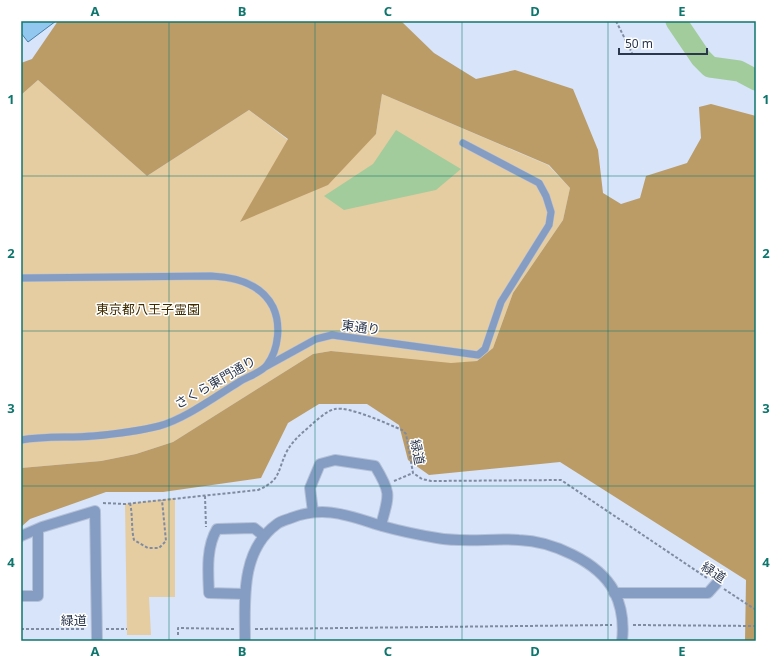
<svg xmlns="http://www.w3.org/2000/svg" width="777" height="662" font-family="'Noto Sans','Noto Sans JP',sans-serif">
<style>
.green{fill:#e6cda1}
.forest{fill:#bb9c66}
.water{fill:#a3cc9c}
.lines{fill:none;stroke-linecap:round;stroke-linejoin:round}
.river{stroke:#a3cc9c;stroke-width:21}
.building{fill:#92c8f0;stroke:#497fa5}
.lane-casing{stroke:#b5c1d7;stroke-width:8}
.street-casing{stroke:#b5c1d7;stroke-width:12}
.path{stroke:#7f8ba1;stroke-width:2;stroke-dasharray:3 2;stroke-linecap:butt}
.lane{stroke:#869dc3;stroke-width:7}
.street{stroke:#869dc3;stroke-width:10}
.grid{fill:none;stroke:#0f766e;stroke-width:1;stroke-opacity:0.55}
.labels{text-anchor:middle;stroke-width:3;stroke-linejoin:round;paint-order:stroke}
.park-label{font-size:13px;fill:#412c00;stroke:#fff}
.street-label{font-size:13px;fill:#2b374c;stroke:#fff}
.neatline{fill:none;stroke:#0f766e;stroke-width:1.5}
.grid-label{font-size:13px;text-anchor:middle;font-weight:bold;fill:#0f766e}
</style>
<rect width="100%" height="100%" fill="#d7e4fa"/>
<g class="green">
<polygon points="38,80 147,176 249,110 288,140 241,222 376,134 382,94 548,165 570,188 563,220 513,293 493,348 477,361 451,364 331,351 313,354 173,442 136,454 101,461 21,468 21,95"/>
<polygon points="175,498 175,597 149,597 151,635 127,635 125,504"/>
</g>
<polygon class="forest" points="58,21 401,21 434,53 476,79 515,70 573,89 598,150 603,193 621,204 640,198 646,176 687,163 701,138 699,107 711,104 756,116 756,641 745,641 746,580 560,462 429,475 408,460 399,425 367,404 319,404 288,423 261,478 163,492 106,492 30,519 21,527 21,468 101,461 136,454 173,442 313,354 331,351 451,363 477,361 493,348 513,293 563,220 570,188 549,165 382,94 376,134 328,185 240,222 288,139 249,110 147,176 38,80 21,95 21,63 32,59"/>
<polygon class="water" points="396,130 461,169 436,190 344,210 324,196 373,164"/>
<g class="lines">
<polyline class="river" points="676,21 701,58 710,67 739,71 756,80"/>
</g>
<polygon class="building" points="21,21 56,21 28,42 21,33"/>
<g class="lines">
<defs>
<g id="lane">
<path d="M21 278 211 276C235 277 261 283 273 307 281 324 279 349 267 365 262 372 247 377 239 382 216 396 185 419 159 426 139 431 115 434 93 436 69 438 46 436 21 440"/>
<polyline points="267,366 316,339 332,335 478,355 485,349 501,302 549,225 551,212 546,196 539,183 463,143"/>
</g>
<g id="street">
<path d="M313 512 310 488 320 464 335 460 375 466C392 494 389 495 381 525"/>
<polyline points="21,536 42,527 95,511 97,641"/>
<polyline points="614,593 708,593 716,584"/>
<path d="M245 594 209 593C208 572 206 547 217 529L254 528 264 536"/>
<polyline points="21,596 38,596 38,530"/>
<path d="M245 641C245 600 240 551 277 524 281 521 286 520 291 518 325 505 349 516 382 526 400 531 419 535 437 538 464 543 492 538 519 540 551 541 598 561 614 591 622 607 624 624 622 641"/>
</g>
</defs>
<use href="#lane" class="lane-casing"/>
<use href="#street" class="street-casing"/>
<g class="path">
<polyline points="616,21 632,53"/>
<polyline points="394,481 413,473"/>
<polyline points="205,496 206,527"/>
<path d="M103 503 125 504 258 490C281 480 277 472 286 453 292 441 300 435 310 426 317 420 326 411 335 409 349 406 388 424 402 430L406 434 413 473 422 479 431 481 561 480 707 578"/>
<path d="M130 503C133 516 131 528 134 540L148 548H159L166 541 162 500"/>
<polyline points="724,589 756,610"/>
<polyline points="633,625 756,626"/>
<polyline points="21,629 86,629"/>
<polyline points="106,629 127,629"/>
<polyline points="255,629 612,625"/>
<polyline points="178,635 178,628 234,629"/>
</g>
<use href="#lane" class="lane"/>
<use href="#street" class="street"/>
</g>
<path class="grid" d="M169 21V641M315 21V641M462 21V641M608 21V641M21 176H756M21 331H756M21 486H756"/>
<g class="labels">
<g class="park-label">
<text x="148" y="314">東京都八王子霊園</text>
</g>
<g class="street-label">
<text transform="translate(361 327) rotate(7)" y="5">東通り</text>
<text transform="translate(215 382) rotate(-30)" y="5">さくら東門通り</text>
<text transform="translate(418 452) rotate(79)" y="5">緑道</text>
<text transform="translate(714 572) rotate(33)" y="5">緑道</text>
<text x="74" y="625">緑道</text>
</g>
</g>
<rect width="777" height="662" fill="none" stroke="#ffffff" stroke-width="44"/>
<path d="M619 48v6h88v-6" fill="none" stroke="#2b374c" stroke-width="2"/>
<text x="625" y="48" font-size="12" fill="#2b374c" stroke="#ffffff" stroke-width="3" paint-order="stroke">50 m</text>
<rect x="22" y="22" width="733" height="618" class="neatline"/>
<g class="grid-label">
<text x="95" y="16">A</text>
<text x="242" y="16">B</text>
<text x="388" y="16">C</text>
<text x="535" y="16">D</text>
<text x="682" y="16">E</text>
<text x="11" y="104">1</text>
<text x="766" y="104">1</text>
<text x="11" y="258">2</text>
<text x="766" y="258">2</text>
<text x="11" y="413">3</text>
<text x="766" y="413">3</text>
<text x="11" y="567">4</text>
<text x="766" y="567">4</text>
<text x="95" y="656">A</text>
<text x="242" y="656">B</text>
<text x="388" y="656">C</text>
<text x="535" y="656">D</text>
<text x="682" y="656">E</text>
</g>
</svg>
